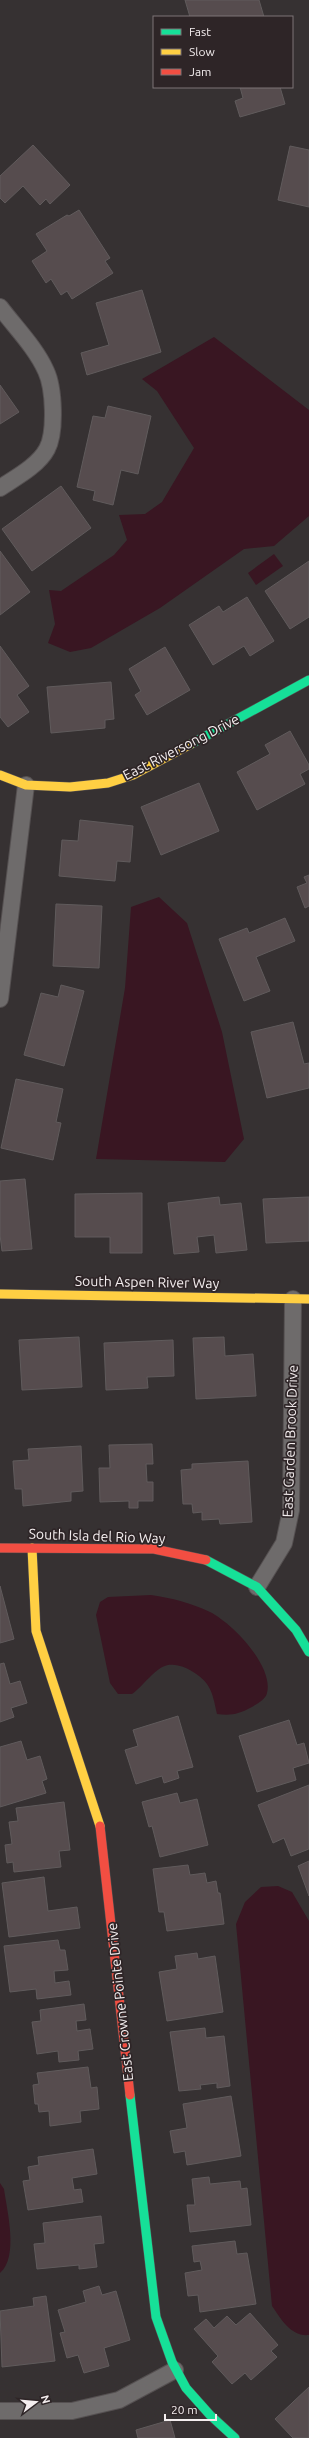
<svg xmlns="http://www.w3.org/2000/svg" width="309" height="2438" font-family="Ubuntu,sans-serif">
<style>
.water{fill:#391622}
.building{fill:#564c4e;stroke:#605b5c}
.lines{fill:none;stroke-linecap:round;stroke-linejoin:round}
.street-casing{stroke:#555051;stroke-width:18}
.fast-casing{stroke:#555051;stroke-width:10}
.slow-casing{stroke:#555051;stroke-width:10}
.jam-casing{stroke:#555051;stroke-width:10}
.street{stroke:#6e6b6b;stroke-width:16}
.fast{stroke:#16e098;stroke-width:9}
.slow{stroke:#ffcf43;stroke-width:9}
.jam{stroke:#f24e42;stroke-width:9}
.labels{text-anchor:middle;stroke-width:3.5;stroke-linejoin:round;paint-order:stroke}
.street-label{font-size:14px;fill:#f4eeef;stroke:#2e2527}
</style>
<rect width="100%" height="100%" fill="#363132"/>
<g class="water">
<polygon points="214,337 309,410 309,516 274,546 244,549 160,608 91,648 70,652 48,643 55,624 49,590 61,591 114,555 127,540 119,515 145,514 162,502 194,448 157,391 142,379"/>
<polygon points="274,554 283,566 256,585 248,573"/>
<polygon points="159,897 187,923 222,1032 244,1139 225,1162 96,1159 125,988 131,907"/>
<path d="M151 1595C172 1598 191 1603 210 1612 232 1623 274 1666 267 1693 266 1699 257 1704 252 1707 239 1714 231 1716 217 1714 212 1690 210 1680 186 1668 182 1666 172 1664 168 1665 154 1668 144 1686 132 1694H118L110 1683 96 1615 100 1602 108 1597Z"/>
<path d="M278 1886 292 1892 309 1921V2335C291 2337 281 2319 272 2306L236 1924 245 1902 261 1887Z"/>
<path d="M0 2183 4 2189C7 2211 19 2257 0 2273Z"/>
</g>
<g class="building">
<polygon points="185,0 259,0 264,17 190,17"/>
<polygon points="240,87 280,87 285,104 240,117 235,101 243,98"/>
<polygon points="33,145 70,185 50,204 46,199 40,205 23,186 5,203 0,198 0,176"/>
<polygon points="290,146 309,150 309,207 278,200"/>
<polygon points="79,210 110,258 105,261 113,273 72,299 67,291 61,295 51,279 46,283 32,261 47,251 36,234 67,215 69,216"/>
<polygon points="142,290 161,352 87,375 81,353 109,345 96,303"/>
<polygon points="0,385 19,412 0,424"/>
<polygon points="108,406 151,416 138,474 121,470 113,505 93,500 95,491 77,487 93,416 105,418"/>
<polygon points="61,486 91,528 32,571 2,529"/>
<polygon points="0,551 30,592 0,615"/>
<polygon points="309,561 309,617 290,629 265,591"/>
<polygon points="247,597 274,641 250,656 244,646 213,665 189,625 219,606 223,612"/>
<polygon points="0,646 29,686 17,695 29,712 8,727 0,717"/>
<polygon points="165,647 190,690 147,715 135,695 141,691 129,669"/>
<polygon points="111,682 114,719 105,720 105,728 51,733 47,687"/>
<polygon points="290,731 309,765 309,769 300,774 305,784 257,810 237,772 270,754 265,745"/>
<polygon points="199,783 219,831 161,855 141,807"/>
<polygon points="80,820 133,826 130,862 117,861 115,881 59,876 62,840 78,841"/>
<polygon points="309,875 309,906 305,908 297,887 307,883 304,877"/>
<polygon points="56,904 102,906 99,968 53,966"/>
<polygon points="285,918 295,941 256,957 270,991 244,1001 219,939 247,928 249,933"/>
<polygon points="61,985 84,991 64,1066 24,1055 41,993 58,997"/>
<polygon points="293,1022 304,1064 309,1063 309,1088 267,1098 251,1032"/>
<polygon points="16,1079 63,1089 56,1122 61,1123 53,1160 1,1148"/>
<polygon points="25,1179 32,1249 2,1251 0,1235 0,1181"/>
<polygon points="142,1193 142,1253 110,1253 110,1237 75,1237 75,1194"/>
<polygon points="219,1197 220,1205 241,1203 247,1250 216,1253 214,1235 197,1237 199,1252 174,1254 168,1203"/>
<polygon points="309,1197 309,1241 266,1243 263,1199"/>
<polygon points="79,1337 82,1387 22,1390 19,1340"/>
<polygon points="224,1337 225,1356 253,1354 256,1396 196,1399 193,1338"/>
<polygon points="173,1340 174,1376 147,1377 148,1388 106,1390 104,1343"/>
<polygon points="152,1444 153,1464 146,1464 147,1482 153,1482 153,1501 138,1501 138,1508 129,1508 129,1501 100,1502 99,1468 110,1468 109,1445"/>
<polygon points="81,1446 83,1491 71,1492 71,1501 23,1506 22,1489 15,1489 13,1461 29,1460 28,1449"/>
<polygon points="248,1461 252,1522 220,1524 219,1519 202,1520 202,1512 193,1513 192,1504 183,1504 181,1470 192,1469 192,1464"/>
<polygon points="0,1586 14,1639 0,1643"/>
<polygon points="4,1663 10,1684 20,1681 27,1703 11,1708 14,1717 0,1722 0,1664"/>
<polygon points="178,1716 193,1767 177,1771 179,1778 164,1783 162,1776 136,1784 125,1750 138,1746 133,1730"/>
<polygon points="289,1720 297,1745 304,1743 309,1763 293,1768 296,1780 257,1792 239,1736"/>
<polygon points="21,1741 27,1760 40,1756 47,1779 42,1781 46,1793 0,1807 0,1747"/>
<polygon points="309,1785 309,1849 291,1856 284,1838 273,1843 258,1805"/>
<polygon points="177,1793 180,1803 197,1799 208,1845 160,1857 152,1826 149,1827 142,1802"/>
<polygon points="64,1802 70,1850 59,1851 61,1867 14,1872 13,1862 7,1863 5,1845 12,1844 9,1822 18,1821 16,1808"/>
<polygon points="309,1861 309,1896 298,1866"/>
<polygon points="188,1865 190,1875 205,1873 207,1883 216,1881 218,1893 220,1893 224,1924 167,1931 164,1912 159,1912 153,1869"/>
<polygon points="44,1877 48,1911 77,1907 80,1928 9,1937 2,1883"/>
<polygon points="58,1940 60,1950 65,1950 68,1970 54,1971 55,1983 69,1981 71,1995 37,1999 36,1989 10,1992 4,1946"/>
<polygon points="197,1953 198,1959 215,1956 223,2012 167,2021 159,1972 177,1969 175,1956"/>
<polygon points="84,2004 86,2020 76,2021 77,2031 90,2029 93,2049 78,2051 79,2060 59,2062 58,2051 37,2054 32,2022 41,2021 40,2010"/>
<polygon points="205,2028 206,2038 224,2036 230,2086 217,2088 217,2083 200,2085 201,2089 179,2091 170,2032"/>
<polygon points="88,2067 91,2088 97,2087 99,2109 80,2111 81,2122 50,2126 49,2111 39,2112 38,2104 35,2104 33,2085 39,2084 37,2073"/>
<polygon points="231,2096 241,2156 187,2165 185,2151 174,2153 170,2131 187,2128 183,2104"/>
<polygon points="93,2149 97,2174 72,2178 74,2190 81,2189 83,2202 28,2210 23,2181 30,2180 28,2167 39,2165 38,2157"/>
<polygon points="209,2177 210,2184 240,2181 241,2189 247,2188 251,2225 190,2232 187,2205 195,2205 192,2179"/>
<polygon points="101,2216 104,2243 94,2244 97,2267 79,2269 79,2265 37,2269 34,2244 45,2243 43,2223"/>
<polygon points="235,2241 237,2254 247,2253 256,2304 200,2312 198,2295 188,2296 185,2273 202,2270 200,2261 194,2262 192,2246"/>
<polygon points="99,2286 102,2295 116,2291 130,2340 104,2348 109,2366 84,2373 78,2355 67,2358 60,2333 65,2332 58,2310 86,2302 83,2291"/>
<polygon points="46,2296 55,2361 2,2367 0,2311 34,2306 33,2298"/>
<polygon points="250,2313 278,2345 271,2351 277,2357 251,2380 245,2373 232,2384 212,2362 218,2356 194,2329 206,2319 214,2328 227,2316 236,2325"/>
<polygon points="309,2387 309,2438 293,2438 275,2419"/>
<polygon points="170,2420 175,2438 138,2438 136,2430"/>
</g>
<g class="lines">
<defs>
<g id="street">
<path d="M0 307C15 327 36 348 46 371 54 388 56 432 47 449 38 466 15 478 0 488"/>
<polyline points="0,999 26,785"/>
<polyline points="257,1587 284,1543 291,1510 293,1299"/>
<polyline points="0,2411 72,2411 119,2400 175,2370"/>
</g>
<g id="fast">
<polyline points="191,744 309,680"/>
<polyline points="206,1560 257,1587 296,1630 309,1652"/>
<polyline points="130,2095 156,2317 172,2362 186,2388 210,2415 235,2438"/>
</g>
<g id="slow">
<polyline points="0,775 26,785 70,787 108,783 133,775 191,744"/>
<polyline points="0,1294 309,1299"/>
<polyline points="32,1548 36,1631 100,1826"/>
</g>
<g id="jam">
<polyline points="0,1548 154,1549 206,1560"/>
<polyline points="100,1826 130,2095"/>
</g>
</defs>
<use href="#street" class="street-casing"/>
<use href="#fast" class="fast-casing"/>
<use href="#slow" class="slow-casing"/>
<use href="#jam" class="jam-casing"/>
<use href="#street" class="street"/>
<use href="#fast" class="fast"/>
<use href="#slow" class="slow"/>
<use href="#jam" class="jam"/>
</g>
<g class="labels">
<g class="street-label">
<text transform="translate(181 747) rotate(-27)" y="5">East Riversong Drive</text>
<text transform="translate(147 1282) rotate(1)" y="5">South Aspen River Way</text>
<text transform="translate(290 1441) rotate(-88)" y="5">East Garden Brook Drive</text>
<text transform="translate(97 1536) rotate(2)" y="5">South Isla del Rio Way</text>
<text transform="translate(120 2002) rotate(-96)" y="5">East Crowne Pointe Drive</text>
</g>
</g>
<rect x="153" y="16" width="140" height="72" fill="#2e2527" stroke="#7d7577"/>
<rect x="161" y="29" width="20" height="6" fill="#16e098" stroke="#7d7577"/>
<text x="189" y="36" font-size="12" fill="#f4eeef">Fast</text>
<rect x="161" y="49" width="20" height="6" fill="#ffcf43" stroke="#7d7577"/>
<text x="189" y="56" font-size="12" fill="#f4eeef">Slow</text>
<rect x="161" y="69" width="20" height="6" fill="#f24e42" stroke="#7d7577"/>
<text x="189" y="76" font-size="12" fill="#f4eeef">Jam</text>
<g transform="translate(36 2402) rotate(74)" stroke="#2e2527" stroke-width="3" paint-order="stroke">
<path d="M0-3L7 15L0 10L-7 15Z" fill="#f4eeef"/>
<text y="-6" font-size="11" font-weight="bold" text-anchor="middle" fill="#f4eeef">N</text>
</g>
<path d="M165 2414v6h51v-6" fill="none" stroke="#f4eeef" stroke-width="2"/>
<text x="171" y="2414" font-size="12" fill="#f4eeef" stroke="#2e2527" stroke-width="3" paint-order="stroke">20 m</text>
</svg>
